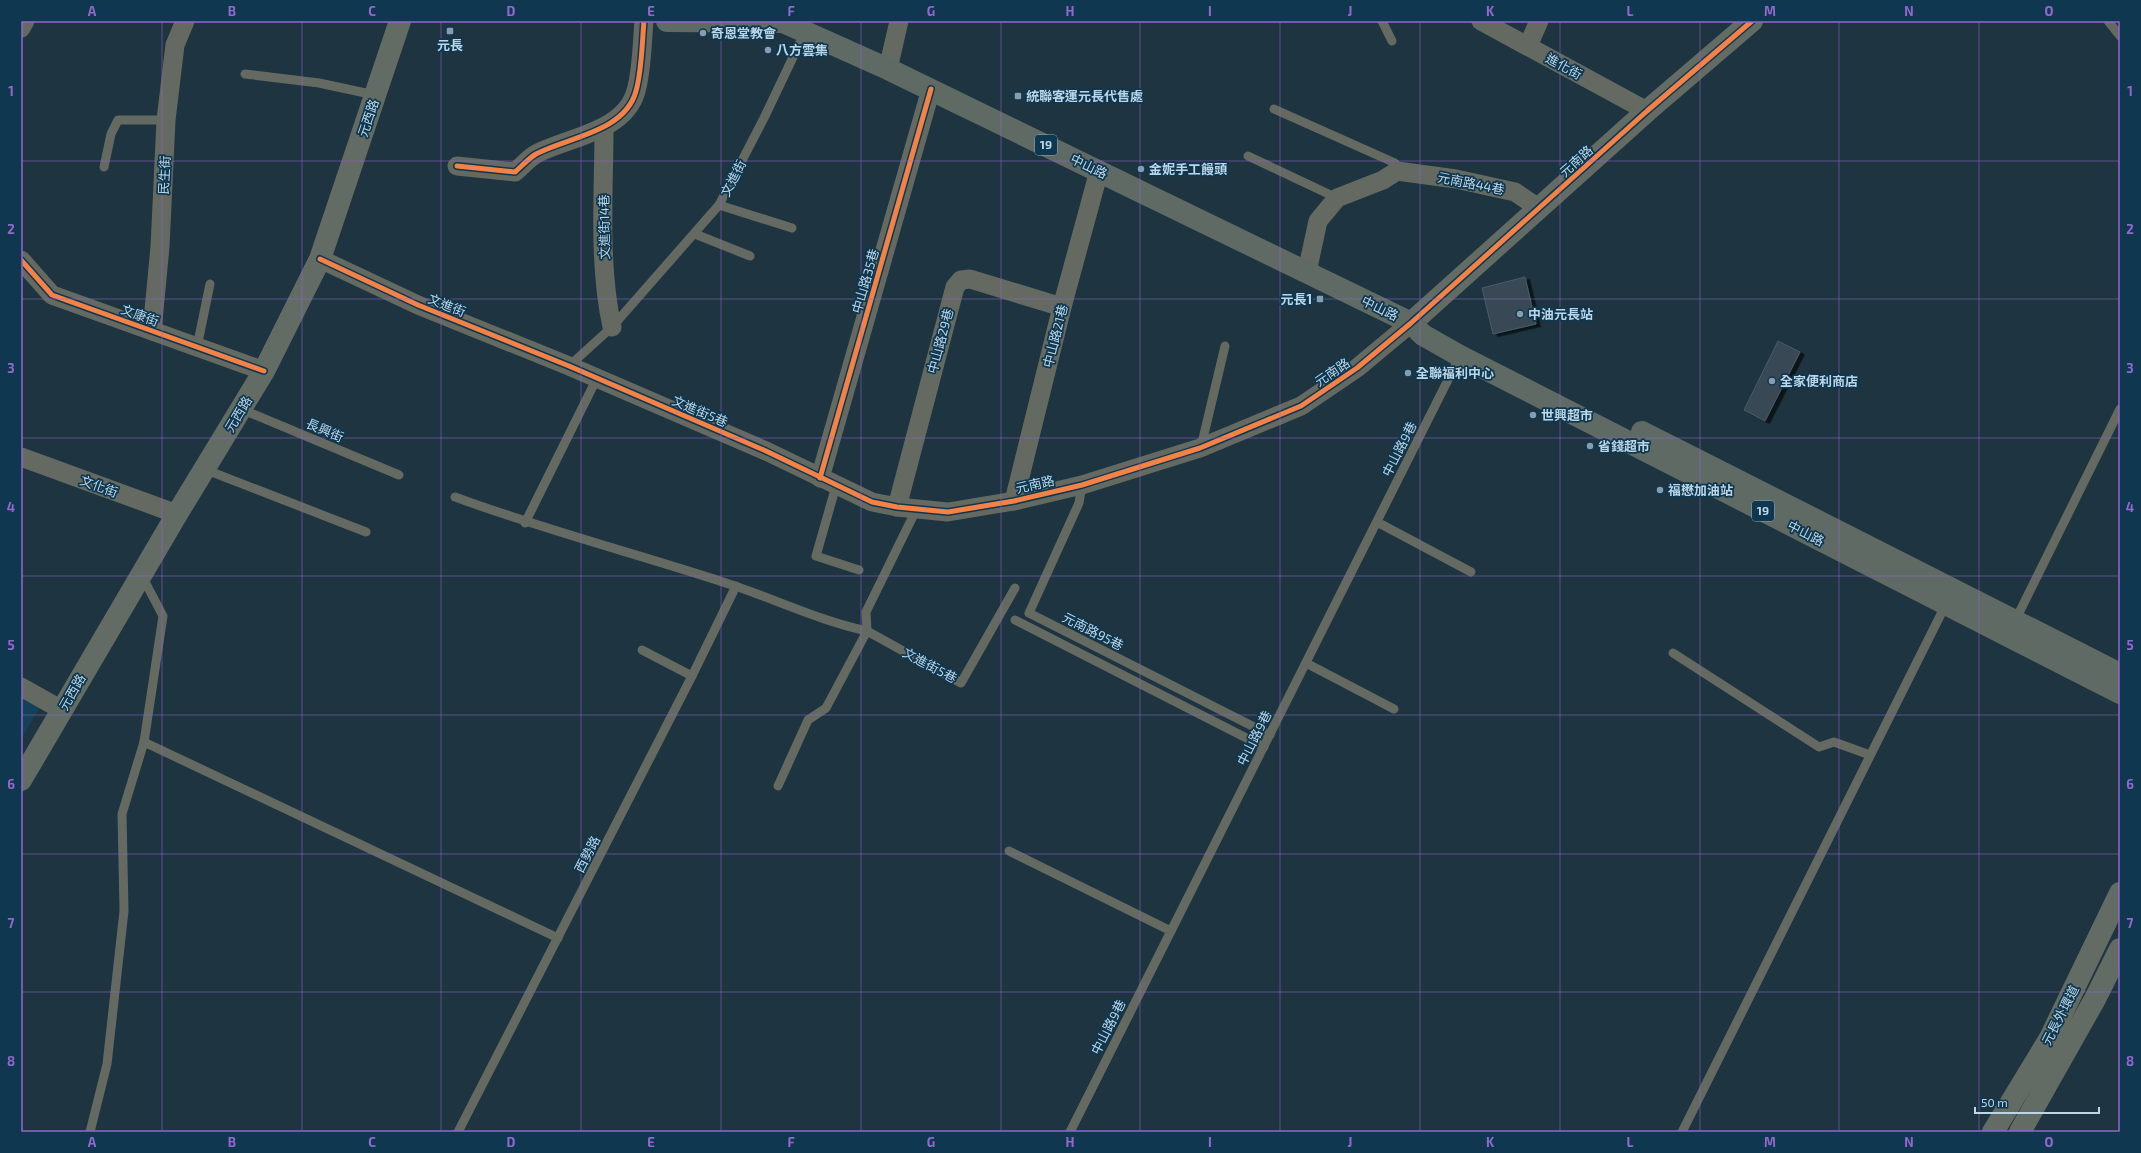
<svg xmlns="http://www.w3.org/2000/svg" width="2141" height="1153" font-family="'Exo 2','Noto Sans TC',sans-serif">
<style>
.built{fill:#14405a}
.building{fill:#384855;stroke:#4a5b68;filter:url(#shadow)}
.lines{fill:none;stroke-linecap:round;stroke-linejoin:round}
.lane{stroke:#646a61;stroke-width:9}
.street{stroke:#646a61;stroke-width:19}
.secondary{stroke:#636b65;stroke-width:22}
.primary{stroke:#5f6a64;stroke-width:22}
.cycleway-casing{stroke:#0f374f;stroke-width:8}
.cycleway{stroke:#f48246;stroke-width:5}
.grid{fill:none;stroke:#9268ce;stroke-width:1;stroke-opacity:0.55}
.poi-dot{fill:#859dae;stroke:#0f374f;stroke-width:1.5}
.labels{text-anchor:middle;stroke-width:3.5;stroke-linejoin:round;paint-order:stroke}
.shield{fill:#0f374f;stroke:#88a6bb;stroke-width:1}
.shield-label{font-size:12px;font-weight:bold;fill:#bcd6e9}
.poi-label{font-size:13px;font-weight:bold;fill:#bcd6e9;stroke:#0f374f;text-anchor:start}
.street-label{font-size:13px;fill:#bcd6e9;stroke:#0f374f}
.neatline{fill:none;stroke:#9268ce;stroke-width:1.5}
.grid-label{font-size:13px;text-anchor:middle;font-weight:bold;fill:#9268ce}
</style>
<defs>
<filter id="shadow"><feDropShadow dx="4.5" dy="2.5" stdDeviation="0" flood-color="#0009"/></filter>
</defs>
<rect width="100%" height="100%" fill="#1e3440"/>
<polygon class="built" points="21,697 40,707 21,739"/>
<g class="building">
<polygon points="1525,277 1536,324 1493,334 1482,288"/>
<polygon points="1778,341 1800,352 1765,421 1744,410"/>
</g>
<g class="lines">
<g class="lane">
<polyline points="1382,21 1392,41"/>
<polyline points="2108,21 2120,36"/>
<polyline points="245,74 319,83 375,95"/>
<polyline points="1274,109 1395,163 1397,171"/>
<polyline points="1248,156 1337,198"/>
<polyline points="104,167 111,134 118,120 166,120"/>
<polyline points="719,205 792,228"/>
<polyline points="695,234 750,256"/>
<polyline points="197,347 210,284"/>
<polyline points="569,366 612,327 719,205 764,118 805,32"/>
<polyline points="241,409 399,475"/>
<polyline points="1201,447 1225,346"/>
<polyline points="204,469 366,532"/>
<polyline points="1082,485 1079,503 1029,613 1270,735"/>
<polyline points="836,486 816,556 859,570"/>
<path d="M455 497C547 531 642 555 735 586 779 601 821 621 867 631L826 708 808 720 778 786"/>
<polyline points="916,510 866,612 867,631 961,683 1015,588"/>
<polyline points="1377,522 1471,572"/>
<polyline points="525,523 597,378"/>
<polyline points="1015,620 1264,747"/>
<polyline points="2015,621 2120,409"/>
<polyline points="642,650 692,676"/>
<polyline points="1673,653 1819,747 1834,742 1870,755"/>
<polyline points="1306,663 1394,709"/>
<polyline points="144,742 558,938"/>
<polyline points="1009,851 1171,931"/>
<polyline points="90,1132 107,1064 124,911 122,814 144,742 163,616 142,576"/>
<polyline points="458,1132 692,676 736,586"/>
<polyline points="1070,1132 1460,356"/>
<polyline points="1682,1132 1946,604"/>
</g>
<g class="street">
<polyline points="1481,21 1647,111"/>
<polyline points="21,28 25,21"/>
<polyline points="1528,46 1539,21"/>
<polyline points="888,69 899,21"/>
<path d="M604 127C604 193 598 262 612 327"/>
<path d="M457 166 515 172C522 166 529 158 536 154 568 137 625 132 636 91 642 70 642 43 644 21"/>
<polyline points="320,259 418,305 569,366 766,451 872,502 897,507 948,512 1014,501 1082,485 1200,448 1301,406 1357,368 1411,323"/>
<polyline points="21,260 52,295 264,371"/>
<polyline points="1307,272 1318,221 1337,198 1383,180 1397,171 1456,179 1515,192 1540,209"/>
<polyline points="152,331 160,247 166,120 175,45 185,21"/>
<polyline points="21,457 177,514"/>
<polyline points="820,478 931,89"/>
<polyline points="1014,501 1062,307 1099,171"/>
<polyline points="897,507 955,287 961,280 970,279 1062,307"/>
<polyline points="21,687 62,710"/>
</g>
<g class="secondary">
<polyline points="1411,323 1647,111 1752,21"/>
<polyline points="21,780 177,514 264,371 320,259 400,21"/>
<polyline points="1993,1132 2050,1038 2120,893"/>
<polyline points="2020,1132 2095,999 2120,949"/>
</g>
<g class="primary">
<polyline points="667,21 783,22 888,69 1411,323 1423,335 1460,356 2120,693"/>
<polyline points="1642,432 2120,674"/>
</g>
<defs>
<g id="cycleway">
<path d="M457 166 515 172C522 166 529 158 536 154 568 137 625 132 636 91 642 70 642 43 644 21"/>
<polyline points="320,259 418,305 569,366 766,451 872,502 897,507 948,512 1014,501 1082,485 1200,448 1301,406 1357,368 1411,323 1647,111 1752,21"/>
<polyline points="21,260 52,295 264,371"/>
<polyline points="820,478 931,89"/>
</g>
</defs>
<use href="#cycleway" class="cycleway-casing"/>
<use href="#cycleway" class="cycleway"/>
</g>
<path class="grid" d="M162 21V1132M302 21V1132M441 21V1132M581 21V1132M721 21V1132M861 21V1132M1001 21V1132M1140 21V1132M1280 21V1132M1420 21V1132M1560 21V1132M1700 21V1132M1839 21V1132M1979 21V1132M21 161H2120M21 299H2120M21 438H2120M21 576H2120M21 715H2120M21 854H2120M21 992H2120"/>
<g class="poi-dot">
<rect x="446" y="27" width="8" height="8" rx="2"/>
<circle cx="703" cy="33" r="4"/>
<circle cx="768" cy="50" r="4"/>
<rect x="1014" y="92" width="8" height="8" rx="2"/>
<circle cx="1141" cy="169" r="4"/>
<rect x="1316" y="295" width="8" height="8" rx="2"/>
<circle cx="1520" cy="314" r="4"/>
<circle cx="1408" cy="373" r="4"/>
<circle cx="1772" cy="381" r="4"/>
<circle cx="1533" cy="415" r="4"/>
<circle cx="1590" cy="446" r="4"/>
<circle cx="1660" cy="490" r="4"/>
</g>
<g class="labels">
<g class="shield">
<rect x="1035" y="135" width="22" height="20" rx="3"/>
<rect x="1752" y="501" width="22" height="20" rx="3"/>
</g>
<g class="shield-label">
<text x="1046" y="149">19</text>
<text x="1763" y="515">19</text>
</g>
<g class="poi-label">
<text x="711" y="38">奇恩堂教會</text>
<text x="450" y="50" text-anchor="middle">元長</text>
<text x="776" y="55">八方雲集</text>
<text x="1026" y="101">統聯客運元長代售處</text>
<text x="1149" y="174">金妮手工饅頭</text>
<text x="1312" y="304" text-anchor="end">元長1</text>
<text x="1528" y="319">中油元長站</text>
<text x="1416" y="378">全聯福利中心</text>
<text x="1780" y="386">全家便利商店</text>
<text x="1541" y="420">世興超市</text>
<text x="1598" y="451">省錢超市</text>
<text x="1668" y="495">福懋加油站</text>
</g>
<g class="street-label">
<text transform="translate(1564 66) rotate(29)" y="5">進化街</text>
<text transform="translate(368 118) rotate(-71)" y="5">元西路</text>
<text transform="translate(1576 161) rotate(-42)" y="5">元南路</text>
<text transform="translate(1089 166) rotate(26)" y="5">中山路</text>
<text transform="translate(164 175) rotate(-87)" y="5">民生街</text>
<text transform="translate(733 178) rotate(-63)" y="5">文進街</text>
<text transform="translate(1471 183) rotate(11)" y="5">元南路44巷</text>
<text transform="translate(604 227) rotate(-91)" y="5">文進街14巷</text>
<text transform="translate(865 281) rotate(-74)" y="5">中山路35巷</text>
<text transform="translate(447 305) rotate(22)" y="5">文進街</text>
<text transform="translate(1380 308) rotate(26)" y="5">中山路</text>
<text transform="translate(140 315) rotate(20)" y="5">文康街</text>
<text transform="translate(1055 336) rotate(-76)" y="5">中山路21巷</text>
<text transform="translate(940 341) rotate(-75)" y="5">中山路29巷</text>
<text transform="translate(1332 372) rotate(-34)" y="5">元南路</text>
<text transform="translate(700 411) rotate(23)" y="5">文進街5巷</text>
<text transform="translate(238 414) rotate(-59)" y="5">元西路</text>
<text transform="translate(325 430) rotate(23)" y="5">長興街</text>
<text transform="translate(1399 449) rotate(-63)" y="5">中山路9巷</text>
<text transform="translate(1035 484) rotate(-13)" y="5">元南路</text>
<text transform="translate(99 486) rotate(20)" y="5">文化街</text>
<text transform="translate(1806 533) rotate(27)" y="5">中山路</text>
<text transform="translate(1093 631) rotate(27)" y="5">元南路95巷</text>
<text transform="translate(930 665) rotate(28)" y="5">文進街5巷</text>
<text transform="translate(72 692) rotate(-60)" y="5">元西路</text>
<text transform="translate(1254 738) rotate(-63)" y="5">中山路9巷</text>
<text transform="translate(587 854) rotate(-63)" y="5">西勢路</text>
<text transform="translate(2060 1015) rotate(-63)" y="5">元長外環道</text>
<text transform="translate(1108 1027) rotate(-63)" y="5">中山路9巷</text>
</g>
</g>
<rect width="2141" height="1153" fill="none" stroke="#0f374f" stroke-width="44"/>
<path d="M1975 1107v6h124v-6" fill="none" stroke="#bcd6e9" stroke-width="2"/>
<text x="1981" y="1107" font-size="12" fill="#bcd6e9" stroke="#0f374f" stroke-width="3" paint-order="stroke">50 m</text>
<rect x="22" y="22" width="2097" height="1109" class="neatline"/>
<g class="grid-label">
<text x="92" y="16">A</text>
<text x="232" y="16">B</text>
<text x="372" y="16">C</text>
<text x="511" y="16">D</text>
<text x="651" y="16">E</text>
<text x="791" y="16">F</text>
<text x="931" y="16">G</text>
<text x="1070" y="16">H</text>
<text x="1210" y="16">I</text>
<text x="1350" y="16">J</text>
<text x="1490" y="16">K</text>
<text x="1630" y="16">L</text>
<text x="1770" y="16">M</text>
<text x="1909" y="16">N</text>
<text x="2049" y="16">O</text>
<text x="11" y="96">1</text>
<text x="2130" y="96">1</text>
<text x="11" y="234">2</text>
<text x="2130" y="234">2</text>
<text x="11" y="373">3</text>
<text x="2130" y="373">3</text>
<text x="11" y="512">4</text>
<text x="2130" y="512">4</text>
<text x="11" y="650">5</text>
<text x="2130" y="650">5</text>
<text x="11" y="789">6</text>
<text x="2130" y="789">6</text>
<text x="11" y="928">7</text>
<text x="2130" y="928">7</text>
<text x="11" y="1066">8</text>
<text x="2130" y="1066">8</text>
<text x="92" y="1147">A</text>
<text x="232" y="1147">B</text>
<text x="372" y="1147">C</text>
<text x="511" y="1147">D</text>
<text x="651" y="1147">E</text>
<text x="791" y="1147">F</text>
<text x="931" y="1147">G</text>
<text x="1070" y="1147">H</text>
<text x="1210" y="1147">I</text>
<text x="1350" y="1147">J</text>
<text x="1490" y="1147">K</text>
<text x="1630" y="1147">L</text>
<text x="1770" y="1147">M</text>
<text x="1909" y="1147">N</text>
<text x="2049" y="1147">O</text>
</g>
</svg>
